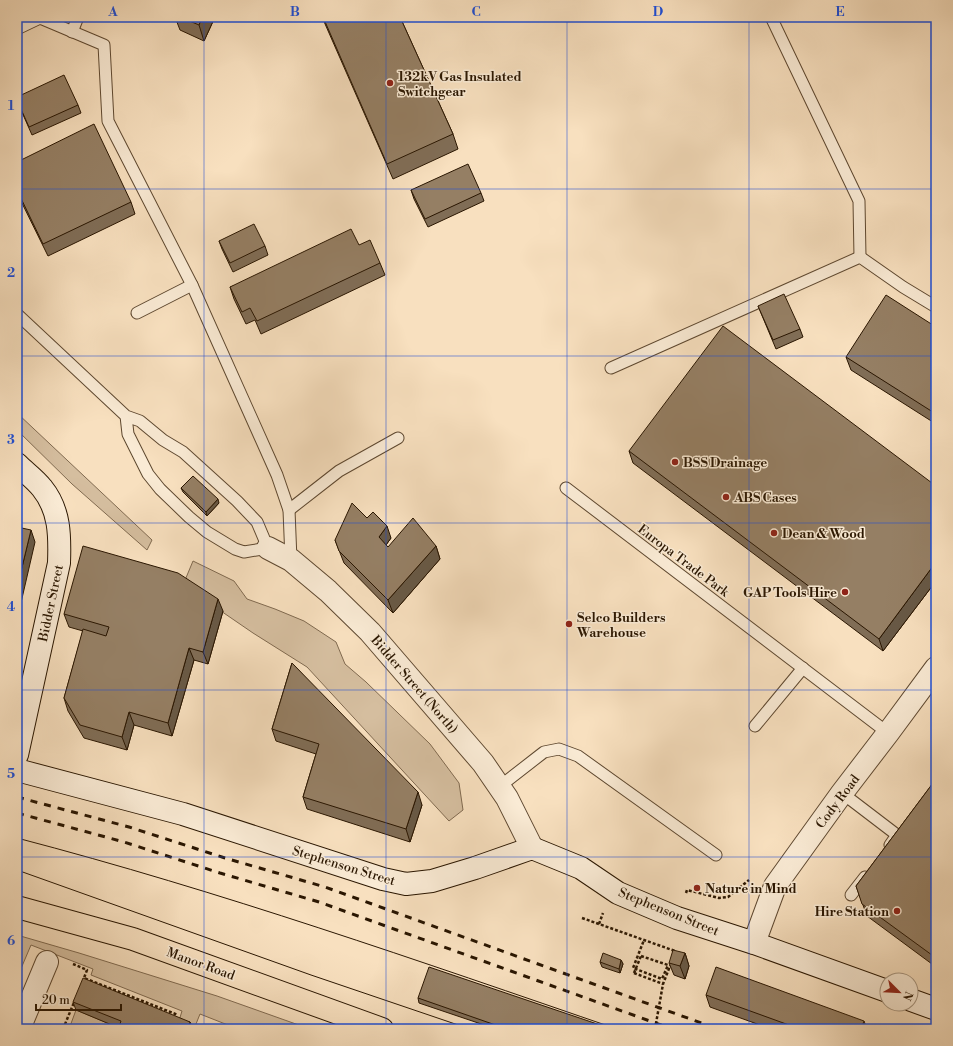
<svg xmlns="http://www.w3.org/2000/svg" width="953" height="1046" font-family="'Libre Bodoni',serif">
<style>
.green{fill:#d5be9f;stroke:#806a50}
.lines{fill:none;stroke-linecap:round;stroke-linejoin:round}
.service-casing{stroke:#5e4830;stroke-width:13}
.minor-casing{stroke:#5e4830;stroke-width:24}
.tertiary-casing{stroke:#5e4830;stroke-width:24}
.secondary-casing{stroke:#2a1601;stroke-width:24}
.primary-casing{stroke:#2a1601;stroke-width:24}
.path{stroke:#2a1601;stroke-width:2.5;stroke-dasharray:3 2;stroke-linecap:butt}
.service{stroke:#faebd5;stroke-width:11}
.minor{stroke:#faebd5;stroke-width:22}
.tertiary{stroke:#faebd5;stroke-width:22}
.secondary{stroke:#faebd5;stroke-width:22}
.primary{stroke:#f8e0bf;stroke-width:22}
.tram{stroke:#2a1601;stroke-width:1}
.rail{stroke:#2a1601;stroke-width:3;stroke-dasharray:7 7;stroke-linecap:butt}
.path-bridge{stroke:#2a1601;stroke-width:2.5;stroke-dasharray:3 2;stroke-linecap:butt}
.wall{fill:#806d56;stroke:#2a1601}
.shaded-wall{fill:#685946;stroke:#2a1601}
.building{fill:#957f64;stroke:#2a1601}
.grid{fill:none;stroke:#1d4ed8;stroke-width:1;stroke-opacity:0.55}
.poi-dot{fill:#8f2418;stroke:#faebd5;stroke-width:1.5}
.labels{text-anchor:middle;stroke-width:3;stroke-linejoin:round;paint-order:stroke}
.poi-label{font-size:13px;font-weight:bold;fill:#2a1601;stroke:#faebd5;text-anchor:start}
.street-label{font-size:13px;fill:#2a1601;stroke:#faebd5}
.neatline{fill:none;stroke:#1d4ed8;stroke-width:1.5}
.grid-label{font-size:13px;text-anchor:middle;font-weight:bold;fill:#1d4ed8}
</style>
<rect width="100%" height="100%" fill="#f8e0bf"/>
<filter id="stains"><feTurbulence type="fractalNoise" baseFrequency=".005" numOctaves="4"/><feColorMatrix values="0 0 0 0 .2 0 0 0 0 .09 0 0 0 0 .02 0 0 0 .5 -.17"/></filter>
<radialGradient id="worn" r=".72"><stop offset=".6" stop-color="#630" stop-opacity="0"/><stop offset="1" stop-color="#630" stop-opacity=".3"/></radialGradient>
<g class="green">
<polygon points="17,413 152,540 147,550 72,484 17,430"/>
<polygon points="193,561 234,581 247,599 275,609 304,621 336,642 345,664 366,682 430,744 459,783 463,810 449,821 307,667 253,633 183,585"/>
<polygon points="17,935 79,953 217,996 310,1029 238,1029 200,1014 194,1029 178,1024 182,1011 91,975 93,969 31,945 17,978"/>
<polygon points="76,1010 122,1029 69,1029"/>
</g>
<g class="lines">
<defs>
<g id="service">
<polyline points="771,17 859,201 860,257"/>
<polyline points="17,29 40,18 104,45 108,121 192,285 277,475 289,510 291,560"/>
<polyline points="72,32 78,17"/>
<polyline points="137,313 192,285"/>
<polyline points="17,314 126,416 140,421 163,440 183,452 237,501 257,522 268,548 244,552 235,549 207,532 189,517 160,489 148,474 128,434 126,416"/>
<polyline points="611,368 860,257 903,287 936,307"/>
<polyline points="566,488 888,733"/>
<polyline points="289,510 339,471 398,438"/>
<polyline points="755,726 803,668"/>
<polyline points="499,787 544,752 559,749 578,756 716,855"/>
<polyline points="842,793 897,835 890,845"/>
<polyline points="851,895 865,877"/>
</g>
<g id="minor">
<polyline points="268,548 291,560 328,591 370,632 483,763 507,798 532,848"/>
<polyline points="19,1029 47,962"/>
</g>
<polyline id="tertiary" points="754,943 775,886 842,793 888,733 936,668"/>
<g id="secondary">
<path d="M17 464C25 472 35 479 42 488 60 510 60 536 59 563L17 755"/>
<polyline points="17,770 183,814 383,879 406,884 432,881 475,868 532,848 581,868 618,893 677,918 754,943 887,991"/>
<polyline points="911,1000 936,1009"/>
</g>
<polyline id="primary" points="17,907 133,939 382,1029"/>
</defs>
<use href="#service" class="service-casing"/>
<use href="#minor" class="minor-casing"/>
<use href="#tertiary" class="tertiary-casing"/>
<use href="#secondary" class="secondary-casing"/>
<use href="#primary" class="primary-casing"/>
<g class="path">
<polyline points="686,893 687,890 719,898 728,897 749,880"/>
<polyline points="582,918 675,951"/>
<polyline points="599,924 603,913"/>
<polyline points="641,956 668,965 662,979 633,968 644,940"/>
<polyline points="73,964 87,970 84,978 178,1015"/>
<polyline points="634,973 663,984"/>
<polyline points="63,1029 75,1000"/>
</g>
<use href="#service" class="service"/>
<use href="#minor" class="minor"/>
<use href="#tertiary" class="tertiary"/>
<use href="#secondary" class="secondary"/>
<use href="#primary" class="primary"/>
<g class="tram">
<path d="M17 838C220 891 419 961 617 1029"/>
<polyline points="17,870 311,975 470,1029"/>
</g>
<g class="rail">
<polyline points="17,797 129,827 225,858 325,887 718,1029"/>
<polyline points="17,813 124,842 220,873 319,902 672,1029"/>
</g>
<g class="path-bridge">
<polyline points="634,973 641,956"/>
<polyline points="655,1029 663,984 670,966 673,967"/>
</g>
</g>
<g class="wall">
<polygon points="175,17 215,17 204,41 180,30"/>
<polygon points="322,17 400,17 453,134 458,149 393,179"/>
<polygon points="468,17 475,17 469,20"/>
<polygon points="17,101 78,105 81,113 32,135"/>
<polygon points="17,162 131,202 135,214 48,256 17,193"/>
<polygon points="411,190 481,193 484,201 428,227 414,199"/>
<polygon points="219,241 265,246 268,255 233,272 222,249"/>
<polygon points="359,245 380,263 385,275 261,334 255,320 246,324 234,299 230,287"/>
<polygon points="758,306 800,329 803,337 776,349"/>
<polygon points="936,327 936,424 851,370 846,357"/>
<polygon points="629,451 936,486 936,581 883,651 633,463"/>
<polygon points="181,488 219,503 207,516 183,492"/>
<polygon points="367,518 391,538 386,545 388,547 436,546 440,559 393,613 344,563 335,540"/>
<polygon points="223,611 208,664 194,660 172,736 134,725 127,750 84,738 68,711 64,698 83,631 69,627 64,614"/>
<polygon points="292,663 422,805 410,842 307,809 303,797 316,754 276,741 272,729"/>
<polygon points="936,779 936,967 867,916 856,886"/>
<polygon points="685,953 689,966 685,979 674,975 669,963"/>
<polygon points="621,960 623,964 620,973 602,967 600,962"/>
<polygon points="706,995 867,1029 771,1029 710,1007"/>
<polygon points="418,998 612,1029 496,1029 419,1003"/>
<polygon points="73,1002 190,1022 193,1029 119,1029 119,1028 76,1010"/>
</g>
<g class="shaded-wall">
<polygon points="202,17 215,17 204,41 199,25"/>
<polygon points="218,499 219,503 207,516 206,512"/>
<polygon points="387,526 391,538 383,549 379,537"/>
<polygon points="31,530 35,542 17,620 17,588"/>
<polygon points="436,546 440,559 393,613 388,600"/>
<polygon points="936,562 936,581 883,651 879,639"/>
<polygon points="218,599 223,611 208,664 203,652"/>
<polygon points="189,648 194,660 172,736 168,723"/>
<polygon points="129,712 134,725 127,750 122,737"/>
<polygon points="418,792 422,805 410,842 406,829"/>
<polygon points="685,953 689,966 685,979 680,966"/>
<polygon points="621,960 623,964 620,973 619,969"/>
<polygon points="864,1021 867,1029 861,1029"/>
<polygon points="190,1022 193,1029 187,1029"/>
</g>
<g class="building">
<polygon points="180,17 202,17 199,25"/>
<polygon points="323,17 400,17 453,134 387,164"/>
<polygon points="64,75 78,105 29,127 17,100 17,97"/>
<polygon points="94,124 131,202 43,244 17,190 17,162"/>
<polygon points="468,164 481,193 425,219 411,190"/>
<polygon points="254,224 265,246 230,263 219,241"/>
<polygon points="351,229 359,245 370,240 380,263 257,321 250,308 242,312 230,287"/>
<polygon points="784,294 800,329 773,340 758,306"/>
<polygon points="886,295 936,327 936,414 846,357"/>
<polygon points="723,326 936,486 936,562 879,639 629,451"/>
<polygon points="193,476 218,499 206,512 181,488"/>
<polygon points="352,503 367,518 373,512 387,526 379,537 388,547 413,518 436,546 388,600 339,551 335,540"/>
<polygon points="17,527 31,530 17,588"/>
<polygon points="83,546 178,573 218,599 203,652 189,648 168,723 129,712 122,737 80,725 64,698 83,629 106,636 109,627 64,614"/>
<polygon points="292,663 418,792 406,829 303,797 319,744 272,729"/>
<polygon points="936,779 936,958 862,904 856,886"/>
<polygon points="673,950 685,953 680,966 669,963"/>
<polygon points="603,953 621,960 619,969 600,962"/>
<polygon points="429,967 612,1029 507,1029 418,998"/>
<polygon points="716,967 864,1021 861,1029 800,1029 706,995"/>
<polygon points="83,978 190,1022 187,1029 139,1029 134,1027 133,1029 123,1029 119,1027 121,1021 73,1002"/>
</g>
<path class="grid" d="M204 17V1029M386 17V1029M567 17V1029M749 17V1029M17 189H936M17 356H936M17 523H936M17 690H936M17 857H936"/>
<g class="poi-dot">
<circle cx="390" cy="83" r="4"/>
<circle cx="675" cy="462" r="4"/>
<circle cx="726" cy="497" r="4"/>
<circle cx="774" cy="533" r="4"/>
<circle cx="845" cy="592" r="4"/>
<circle cx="569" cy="624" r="4"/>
<circle cx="697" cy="888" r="4"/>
<circle cx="897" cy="911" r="4"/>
</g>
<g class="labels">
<g class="poi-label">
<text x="398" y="81">132kV Gas Insulated<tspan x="398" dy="15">Switchgear</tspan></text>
<text x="683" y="467">BSS Drainage</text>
<text x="734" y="502">ABS Cases</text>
<text x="782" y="538">Dean &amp; Wood</text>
<text x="837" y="597" text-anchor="end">GAP Tools Hire</text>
<text x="577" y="622">Selco Builders<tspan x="577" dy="15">Warehouse</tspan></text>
<text x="705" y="893">Nature in Mind</text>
<text x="889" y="916" text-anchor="end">Hire Station</text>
</g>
<g class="street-label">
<text transform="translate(684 560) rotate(37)" y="5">Europa Trade Park</text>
<text transform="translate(50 603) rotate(-78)" y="5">Bidder Street</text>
<text transform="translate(415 684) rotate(49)" y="5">Bidder Street (North)</text>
<text transform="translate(837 801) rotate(-53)" y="5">Cody Road</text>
<text transform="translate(344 865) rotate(17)" y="5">Stephenson Street</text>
<text transform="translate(669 911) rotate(22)" y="5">Stephenson Street</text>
<text transform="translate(201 963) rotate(20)" y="5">Manor Road</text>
</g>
</g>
<rect width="953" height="1046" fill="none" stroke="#f8e0bf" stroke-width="44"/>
<g transform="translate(899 992) rotate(114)"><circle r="19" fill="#faebd5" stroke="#a79680"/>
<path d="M0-3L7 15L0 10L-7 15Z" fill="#8f2418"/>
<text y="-6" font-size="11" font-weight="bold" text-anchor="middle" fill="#2a1601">N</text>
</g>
<path d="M36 1004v6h85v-6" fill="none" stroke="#2a1601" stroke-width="2"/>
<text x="42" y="1004" font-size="12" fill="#2a1601" stroke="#faebd5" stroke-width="3" paint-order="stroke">20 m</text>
<rect x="22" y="22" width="909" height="1002" class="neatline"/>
<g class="grid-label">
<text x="113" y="16">A</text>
<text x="295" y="16">B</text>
<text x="476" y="16">C</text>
<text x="658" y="16">D</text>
<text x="840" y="16">E</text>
<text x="11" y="110">1</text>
<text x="11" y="277">2</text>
<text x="11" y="444">3</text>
<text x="11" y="611">4</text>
<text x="11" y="778">5</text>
<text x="11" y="945">6</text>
</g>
<rect width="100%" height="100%" filter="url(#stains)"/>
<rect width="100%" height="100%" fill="url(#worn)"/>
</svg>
